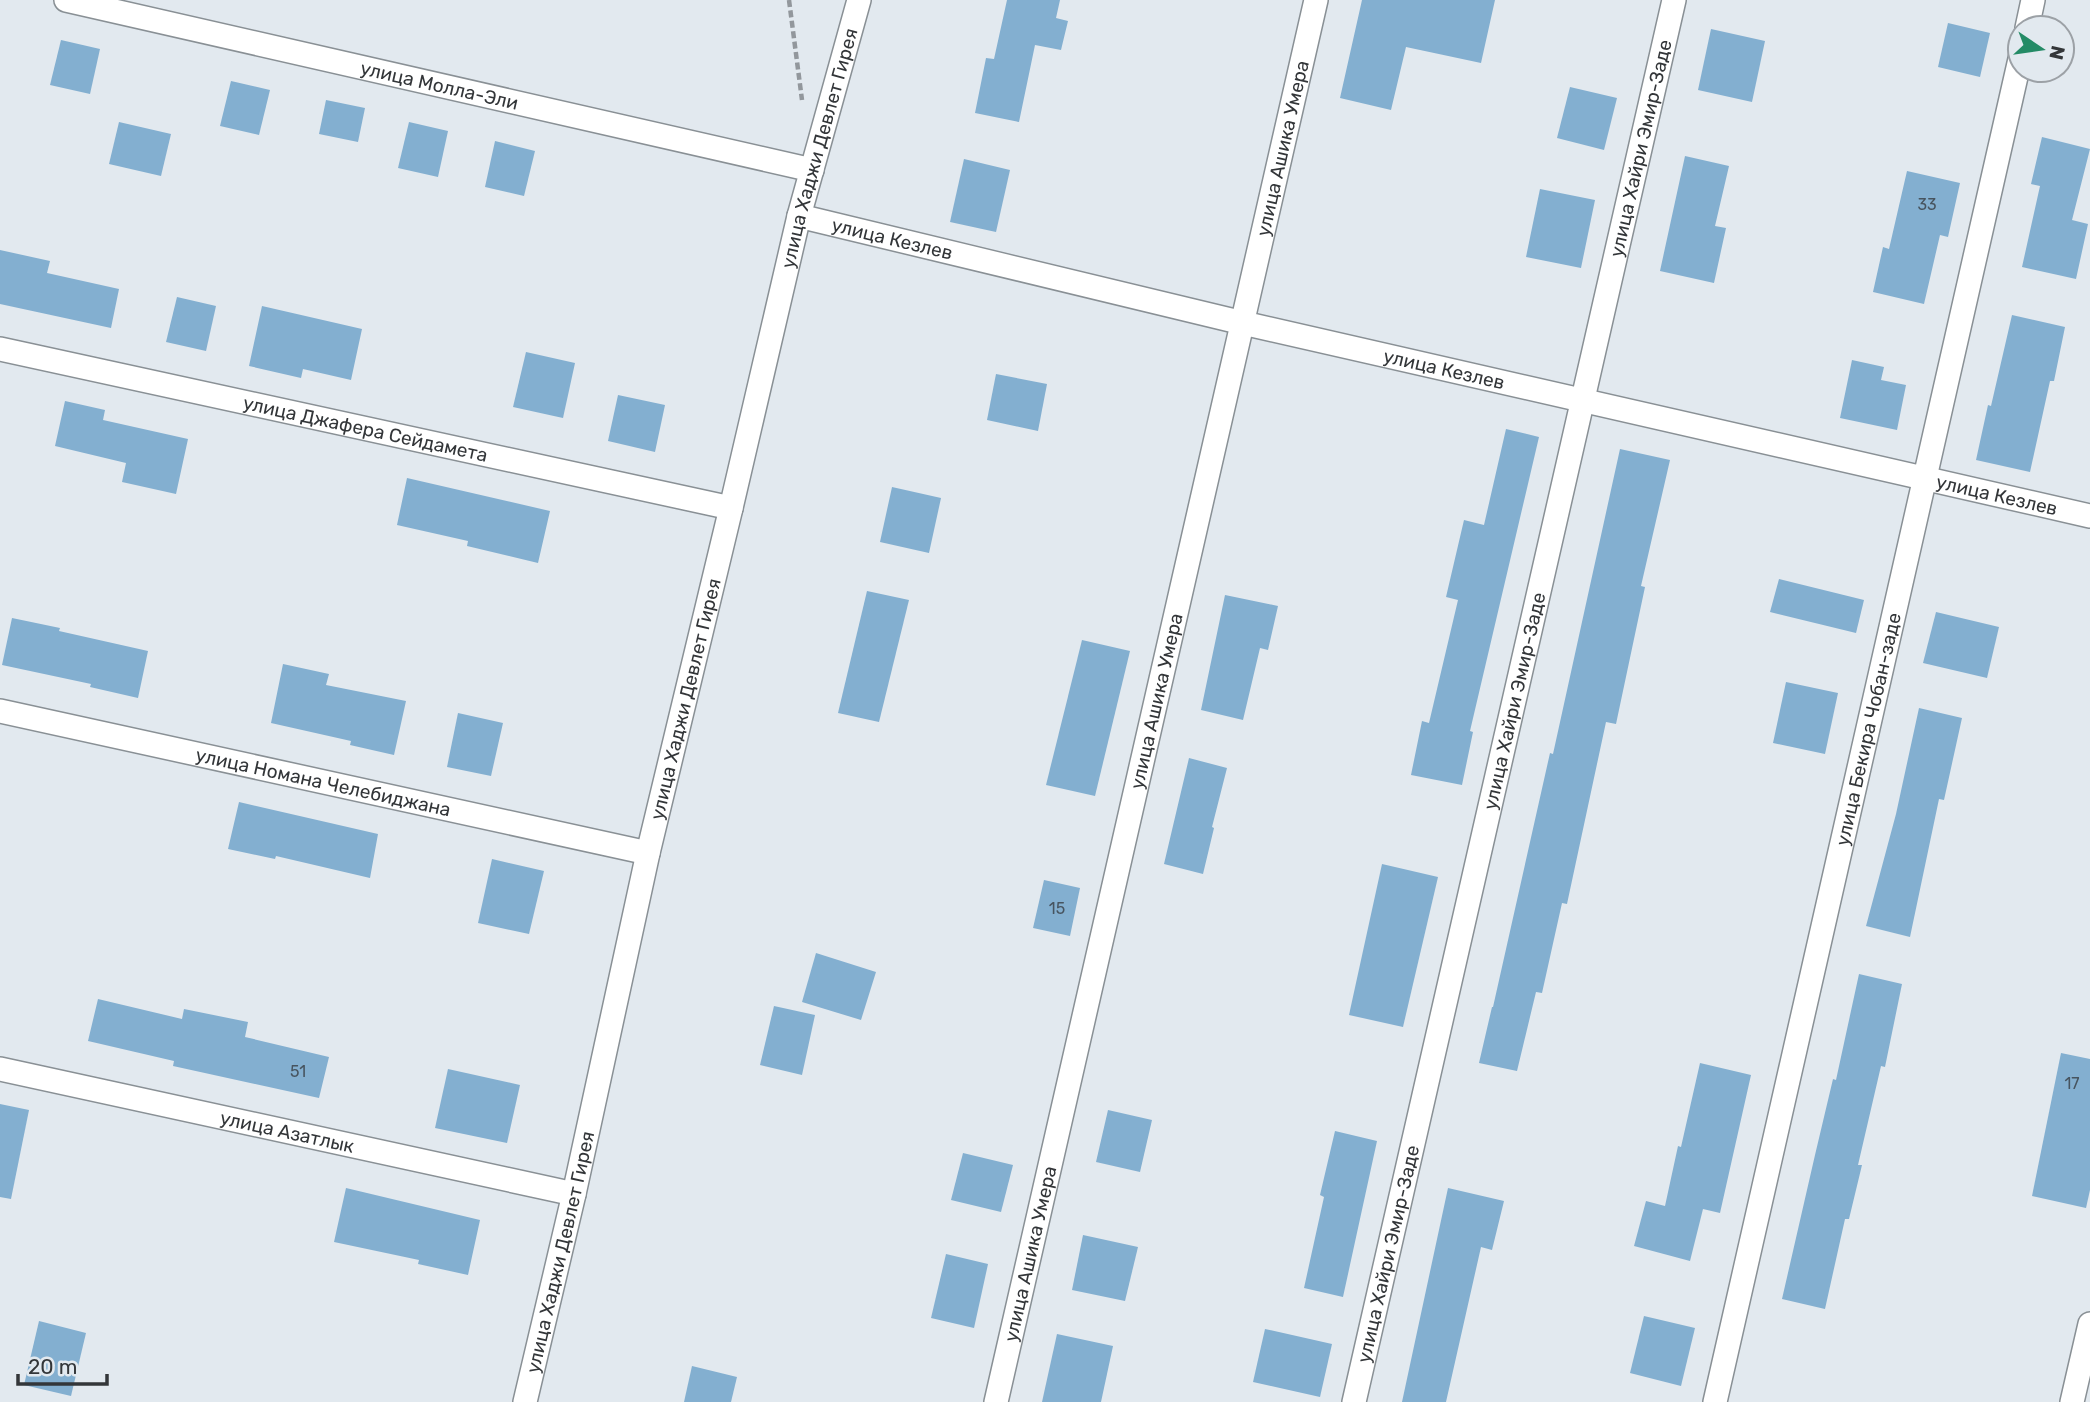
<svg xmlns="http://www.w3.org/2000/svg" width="2090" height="1402" font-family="Rubik,sans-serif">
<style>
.building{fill:#83afd0}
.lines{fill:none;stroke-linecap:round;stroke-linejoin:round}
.minor-casing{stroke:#899095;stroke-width:26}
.path{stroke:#92979c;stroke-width:4.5;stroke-dasharray:7 3.5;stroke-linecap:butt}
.minor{stroke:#fff;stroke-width:23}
.labels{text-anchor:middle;stroke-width:6;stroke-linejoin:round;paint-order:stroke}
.number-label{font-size:16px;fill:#47545f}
.street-label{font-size:19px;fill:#333639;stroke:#e2e9ef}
</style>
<rect width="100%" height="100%" fill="#e2e9ef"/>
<g class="building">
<polygon points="1007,0 1060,0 1056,18 1068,21 1061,50 1035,45 1019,122 975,113 986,58 994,59"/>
<polygon points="1362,0 1495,0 1481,63 1406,47 1391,110 1340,98"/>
<polygon points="1948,23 1990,33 1980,77 1938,67"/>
<polygon points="1711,29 1765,41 1752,102 1698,90"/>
<polygon points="61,40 100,49 90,94 50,85"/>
<polygon points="231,81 270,90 259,135 220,126"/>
<polygon points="1570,87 1617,98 1604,150 1557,138"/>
<polygon points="326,100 365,108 358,142 319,134"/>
<polygon points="119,122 171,134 161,176 109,164"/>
<polygon points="409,122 448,131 438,177 398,168"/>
<polygon points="2042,137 2090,149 2072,220 2088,224 2076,279 2022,267 2040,186 2031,184"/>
<polygon points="495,141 535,151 524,196 485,187"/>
<polygon points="1685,156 1729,166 1715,226 1726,228 1714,283 1660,271"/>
<polygon points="964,159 1010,170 996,232 950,222"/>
<polygon points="1907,171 1960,183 1948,237 1940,235 1924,304 1873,292 1883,247 1889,249"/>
<polygon points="1540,189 1595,200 1581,268 1526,257"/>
<polygon points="0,250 50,261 47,273 119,289 111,328 0,304"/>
<polygon points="177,297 216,306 206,351 166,342"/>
<polygon points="262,306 362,329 351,380 303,369 301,378 249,366"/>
<polygon points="2012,315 2065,327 2054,381 2050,381 2030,472 1976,460 1988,405 1991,406"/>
<polygon points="526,352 575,363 563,418 513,407"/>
<polygon points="1852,360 1884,367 1881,380 1906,385 1897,430 1840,418"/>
<polygon points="996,374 1047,384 1038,431 987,420"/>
<polygon points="618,395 665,405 655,452 608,441"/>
<polygon points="65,401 105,410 103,420 188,439 176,494 122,482 126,463 55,446"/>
<polygon points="1506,429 1539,437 1470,731 1473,732 1462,785 1411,775 1422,721 1429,723 1458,600 1446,597 1464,520 1484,525"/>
<polygon points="1620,449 1670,460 1641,586 1645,587 1616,724 1606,722 1567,904 1562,903 1542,993 1536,992 1517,1071 1479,1063 1492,1007 1493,1007 1550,753 1553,754"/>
<polygon points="407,478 550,511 538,563 467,546 468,541 397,525"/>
<polygon points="892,487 941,498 929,553 880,542"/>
<polygon points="1779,579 1864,600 1856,633 1770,612"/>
<polygon points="867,591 909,600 879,722 838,713"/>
<polygon points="1225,595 1278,606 1268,650 1260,648 1243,720 1201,710"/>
<polygon points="1936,612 1999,627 1987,678 1923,663"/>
<polygon points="12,618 60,628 59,631 148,651 138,698 90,687 91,684 2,665"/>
<polygon points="1082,640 1130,651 1095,796 1046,785"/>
<polygon points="283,664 329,674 326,685 406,701 394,755 350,745 351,741 271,723"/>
<polygon points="1786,682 1838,693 1825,754 1773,743"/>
<polygon points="1919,708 1962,718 1944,800 1939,799 1910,937 1866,926 1896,814"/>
<polygon points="458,713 503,723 491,776 447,767"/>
<polygon points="1189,758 1227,768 1212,827 1214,828 1203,874 1164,864"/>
<polygon points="239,802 378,834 370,878 276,856 275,859 228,849"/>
<polygon points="492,859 544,871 529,934 478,923"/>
<polygon points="1382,864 1438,877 1403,1027 1349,1015"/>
<polygon points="1044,880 1080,888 1070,936 1033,928"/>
<polygon points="816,953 876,972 861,1020 802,1002"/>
<polygon points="1859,974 1902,984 1885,1067 1881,1066 1858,1165 1862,1165 1849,1219 1845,1219 1825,1309 1782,1299 1815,1155 1833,1079 1836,1080"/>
<polygon points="98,999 182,1019 184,1009 248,1022 245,1037 329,1057 319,1098 173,1066 174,1061 88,1041"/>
<polygon points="774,1006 815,1015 802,1075 760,1065"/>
<polygon points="2061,1053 2090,1059 2090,1190 2086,1208 2032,1196"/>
<polygon points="1700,1063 1751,1075 1720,1213 1703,1209 1690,1261 1634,1246 1646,1201 1665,1206 1678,1146 1681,1147"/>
<polygon points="448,1069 520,1085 507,1143 435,1128"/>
<polygon points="0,1104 29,1110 11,1199 0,1197"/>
<polygon points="1108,1110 1152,1120 1140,1172 1096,1162"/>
<polygon points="1335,1131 1377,1141 1343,1297 1304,1288 1324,1197 1320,1195"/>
<polygon points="963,1153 1013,1165 1001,1212 951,1200"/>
<polygon points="346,1188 480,1220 468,1275 418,1264 419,1260 334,1242"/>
<polygon points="1448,1188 1504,1201 1492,1250 1481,1247 1446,1402 1402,1402"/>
<polygon points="1083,1235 1138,1247 1125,1301 1072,1290"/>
<polygon points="946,1254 988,1264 974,1328 931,1318"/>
<polygon points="1644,1316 1695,1328 1681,1386 1630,1373"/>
<polygon points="39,1321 86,1333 71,1396 24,1385"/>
<polygon points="1265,1329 1332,1344 1320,1397 1253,1382"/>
<polygon points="1057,1334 1113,1346 1101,1402 1042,1402"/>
<polygon points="692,1366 737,1377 731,1402 684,1402"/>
</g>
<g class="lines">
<defs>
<g id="minor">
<path id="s1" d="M66 0 812 170"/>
<polyline points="2027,28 2033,0"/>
<path id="s2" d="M799 216 1243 323 2090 516"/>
<path id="s3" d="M0 349 731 508"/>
<path id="s4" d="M0 711 648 853"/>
<path id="s5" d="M0 1069 574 1194"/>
<path id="s6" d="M525 1402 574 1194 648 853 731 508 799 216 859 0"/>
<path id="s7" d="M996 1402 1316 0"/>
<path id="s8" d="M1354 1402 1674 0"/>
<path id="s9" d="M1715 1402 2020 59"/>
<polyline points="2072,1402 2090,1324"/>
</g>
</defs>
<use href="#minor" class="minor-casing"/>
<polyline class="path" points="789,0 802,100"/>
<use href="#minor" class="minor"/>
</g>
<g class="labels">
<g class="number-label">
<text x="1927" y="210">33</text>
<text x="1057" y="914">15</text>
<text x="298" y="1077">51</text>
<text x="2072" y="1089">17</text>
</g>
<g class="street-label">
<text dy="7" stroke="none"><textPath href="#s1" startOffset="383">улица Молла-Эли</textPath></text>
<text dy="7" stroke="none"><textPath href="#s6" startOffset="1288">улица Хаджи Девлет Гирея</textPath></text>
<text dy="7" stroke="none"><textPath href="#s7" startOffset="1286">улица Ашика Умера</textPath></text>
<text dy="7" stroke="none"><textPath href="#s8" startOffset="1286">улица Хайри Эмир-Заде</textPath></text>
<text dy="7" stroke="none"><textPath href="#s2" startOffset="96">улица Кезлев</textPath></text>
<text dy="7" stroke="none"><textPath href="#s2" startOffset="663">улица Кезлев</textPath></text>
<text dy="7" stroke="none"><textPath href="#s3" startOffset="374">улица Джафера Сейдамета</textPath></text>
<text dy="7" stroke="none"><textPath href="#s2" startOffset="1230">улица Кезлев</textPath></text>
<text dy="7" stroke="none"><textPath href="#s6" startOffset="721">улица Хаджи Девлет Гирея</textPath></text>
<text dy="7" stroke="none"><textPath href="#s7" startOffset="719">улица Ашика Умера</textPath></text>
<text dy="7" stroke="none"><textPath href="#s8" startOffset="719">улица Хайри Эмир-Заде</textPath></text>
<text dy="7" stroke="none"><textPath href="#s9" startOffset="690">улица Бекира Чобан-заде</textPath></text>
<text dy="7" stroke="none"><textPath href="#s4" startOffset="331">улица Номана Челебиджана</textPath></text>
<text dy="7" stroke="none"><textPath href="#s5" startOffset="294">улица Азатлык</textPath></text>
<text dy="7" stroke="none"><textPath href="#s6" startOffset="154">улица Хаджи Девлет Гирея</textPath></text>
<text dy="7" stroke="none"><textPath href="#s7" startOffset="152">улица Ашика Умера</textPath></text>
<text dy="7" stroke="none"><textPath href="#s8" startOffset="152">улица Хайри Эмир-Заде</textPath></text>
</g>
</g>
<g transform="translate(2041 49) rotate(103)"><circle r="33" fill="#e2e9ef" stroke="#9ca1a6" stroke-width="2"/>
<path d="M0-5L12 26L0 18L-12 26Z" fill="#248b66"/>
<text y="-10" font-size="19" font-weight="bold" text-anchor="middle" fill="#333639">N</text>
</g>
<path d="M18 1374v10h89v-10" fill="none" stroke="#333639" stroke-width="3.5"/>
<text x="28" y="1374" font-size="21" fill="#333639" stroke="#e2e9ef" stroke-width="5" paint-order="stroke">20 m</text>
</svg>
